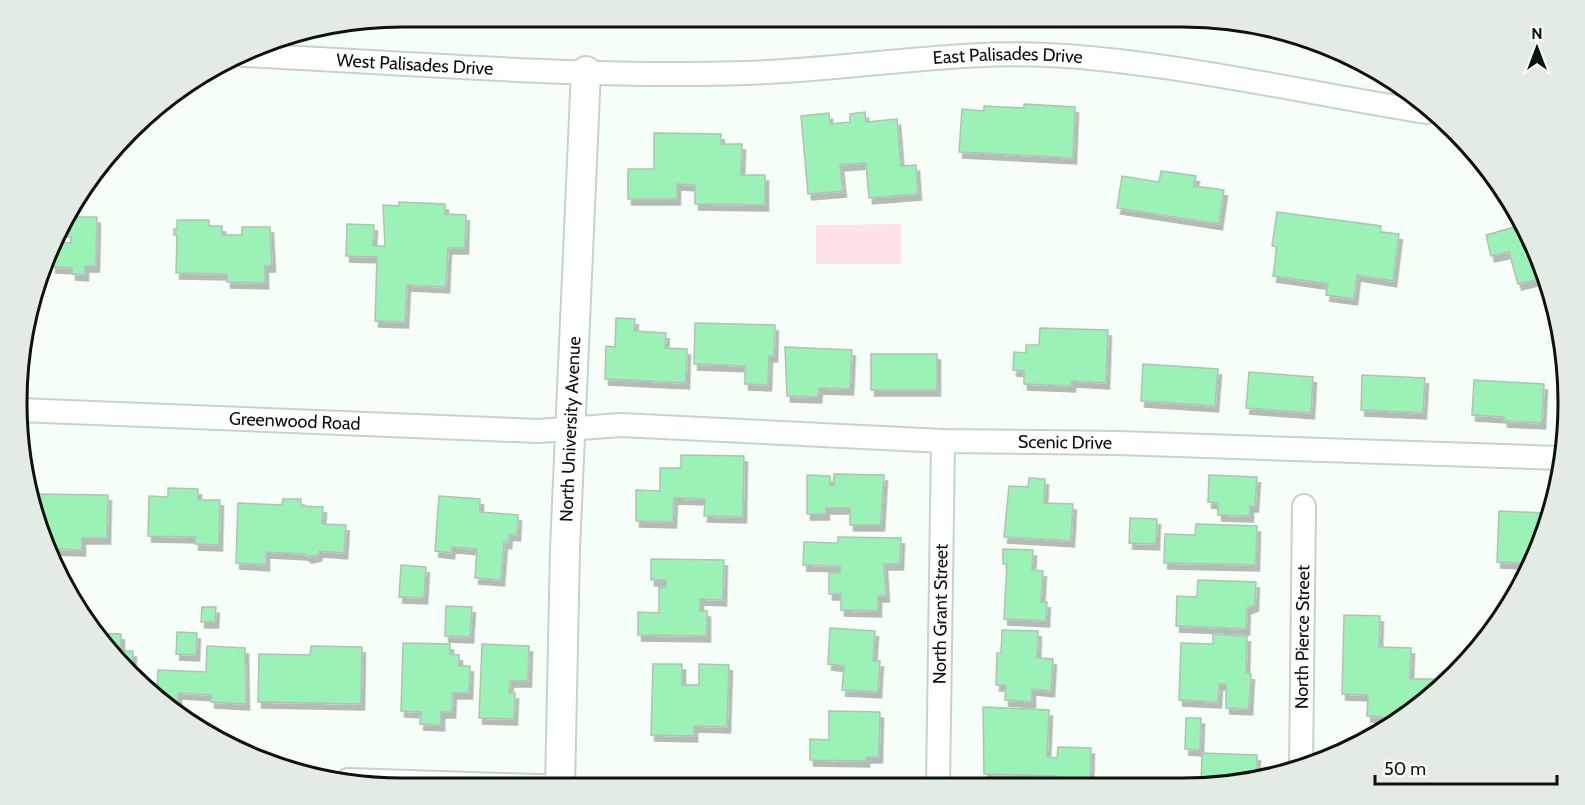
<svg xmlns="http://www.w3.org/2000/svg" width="1585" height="805" font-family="Cabin,sans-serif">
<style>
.green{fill:#fee2e8}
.building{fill:#9bf2b6;stroke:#b1c1b5;stroke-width:1.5;filter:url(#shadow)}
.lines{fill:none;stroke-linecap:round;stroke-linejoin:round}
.minor-casing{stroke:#c4d4c8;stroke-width:26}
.tertiary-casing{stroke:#c4d4c8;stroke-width:32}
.minor{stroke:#fff;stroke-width:22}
.tertiary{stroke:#fff;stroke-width:28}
.labels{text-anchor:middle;stroke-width:4.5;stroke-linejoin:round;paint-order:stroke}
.street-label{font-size:18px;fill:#0d120e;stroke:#f5fff7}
.rim{fill:none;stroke:#0d120e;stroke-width:3}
</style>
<defs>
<filter id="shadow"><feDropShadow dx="3.5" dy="6" stdDeviation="0" flood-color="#0004"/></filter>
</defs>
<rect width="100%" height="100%" fill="#f5fff7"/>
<polygon class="green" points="901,224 901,264 816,264 816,225"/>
<g class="building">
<polygon points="1024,104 1075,107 1073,158 959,152 962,109 984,111 984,106 1024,108"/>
<polygon points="865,112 866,122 897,119 901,166 916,165 918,194 869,198 866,163 840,165 843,191 808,194 801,116 829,113 830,124 850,122 850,114"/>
<polygon points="654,133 721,134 721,144 742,144 741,175 765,175 765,205 695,204 695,185 677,184 677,199 628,199 628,169 654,169"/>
<polygon points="1161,171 1196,176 1194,186 1224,190 1219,224 1117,208 1122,176 1159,182"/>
<polygon points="399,202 445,204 445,214 466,215 465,248 448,248 446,287 407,285 405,322 375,321 377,257 346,256 347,224 374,225 373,246 385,246 383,205 399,206"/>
<polygon points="1277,212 1381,226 1380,232 1399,234 1393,281 1357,275 1354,299 1326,295 1328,284 1273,276 1277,247 1272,246"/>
<polygon points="69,217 97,217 96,266 85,266 85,275 72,274 72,268 52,267 52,252 57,242 71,243 71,237 67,237"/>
<polygon points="177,220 209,220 209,226 222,226 222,235 242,235 242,227 270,227 272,266 265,266 265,283 227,282 227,274 176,273 177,235 174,235 174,229 177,229"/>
<polygon points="1518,226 1547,277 1518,284 1509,252 1491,256 1486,235"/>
<polygon points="616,318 635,319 634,331 666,333 665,348 687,349 686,383 605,379 606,346 615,347"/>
<polygon points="695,323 775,325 774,356 769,356 768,385 745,384 745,366 694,364"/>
<polygon points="1040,328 1108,330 1106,383 1072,381 1072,386 1024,384 1024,371 1013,370 1014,352 1026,353 1026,345 1039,345"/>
<polygon points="785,347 852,350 850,389 819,388 818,397 787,396"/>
<rect x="871" y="354" width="66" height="36"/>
<polygon points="1143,364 1218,369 1215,406 1141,401"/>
<polygon points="1249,372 1313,377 1311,413 1246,408"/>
<polygon points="1362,375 1425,378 1423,413 1361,410"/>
<polygon points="1474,380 1544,384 1542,423 1504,421 1504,417 1472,415"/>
<polygon points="681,455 744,456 743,517 704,516 705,499 674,498 673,522 636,521 636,490 660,491 660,468 681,468"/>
<polygon points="834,474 884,475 881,525 850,525 850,508 826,508 826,514 807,514 807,475 830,476 830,485 834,485"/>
<polygon points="1209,475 1257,477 1255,506 1250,506 1250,516 1218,515 1218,503 1208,502"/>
<polygon points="1029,478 1045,479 1044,503 1073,504 1071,541 1004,537 1009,486 1028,487"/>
<polygon points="168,488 198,489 198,500 220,500 219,545 195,544 195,537 148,536 149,496 168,497"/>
<polygon points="33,494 108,495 107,538 82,538 82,550 46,549"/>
<polygon points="439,496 480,499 480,512 518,515 517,535 509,534 508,543 504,542 501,580 475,578 477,549 452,547 451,553 435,551"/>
<polygon points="283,499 301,499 301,506 323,507 322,524 346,525 344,553 319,551 318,555 308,557 304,554 266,552 266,565 236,563 238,503 282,505"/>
<polygon points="1499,511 1545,513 1525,578 1520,578 1521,563 1497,562"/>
<polygon points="1130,518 1157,519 1156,544 1129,543"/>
<polygon points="1196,524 1257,526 1256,565 1164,563 1165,534 1195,535"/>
<polygon points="838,537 901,538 900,564 884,564 886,596 878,596 878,611 841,610 841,594 829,594 829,573 840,573 840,566 803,565 804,542 838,543"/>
<polygon points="1003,549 1033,550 1032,570 1043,571 1041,602 1047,602 1046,621 1004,619 1007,564 1003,564"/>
<polygon points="651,559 724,560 723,600 700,599 700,611 707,611 707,636 638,635 638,612 659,613 659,587 666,587 666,580 651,580"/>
<polygon points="401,565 426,567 424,598 399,597"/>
<polygon points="1198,580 1256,582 1255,605 1247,608 1246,629 1176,626 1177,596 1197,597"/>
<polygon points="446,606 472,607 470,637 445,636"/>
<polygon points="202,607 216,607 215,622 201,622"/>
<polygon points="1344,615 1380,616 1379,647 1411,648 1410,679 1449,679 1417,709 1389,725 1382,725 1382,717 1367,716 1368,695 1342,694"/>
<polygon points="830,628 875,631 873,661 880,661 878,692 842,690 844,666 828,664"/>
<polygon points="1002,630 1038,631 1037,658 1053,659 1051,691 1032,689 1032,702 1005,700 1006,685 996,685 997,653 1001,653"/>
<polygon points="177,632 197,633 196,655 176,654"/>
<polygon points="98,633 121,634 121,651 133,651 132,672 113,657"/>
<polygon points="1213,634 1247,636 1246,673 1251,674 1249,709 1226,708 1226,684 1219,684 1218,702 1179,700 1181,643 1213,644"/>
<polygon points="403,643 450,644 450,654 459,655 459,666 470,666 469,693 453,693 452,712 441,712 441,725 420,724 421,712 401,711"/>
<polygon points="482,644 529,646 528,681 510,681 509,693 515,693 514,719 479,718"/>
<polygon points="207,646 245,648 246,704 211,702 211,695 178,693 178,707 157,691 158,670 206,672"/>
<polygon points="311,646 362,647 361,704 258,702 259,654 310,655"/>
<polygon points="653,664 682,664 682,685 699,685 699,664 729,665 727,727 694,726 694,736 651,735"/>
<polygon points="983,707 1049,710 1047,757 1057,758 1058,747 1091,748 1090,782 1057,781 1057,776 984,774"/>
<polygon points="829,711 880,712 879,757 866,757 866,761 810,760 810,739 829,740"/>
<polygon points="1186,718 1201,718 1200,750 1185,749"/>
<polygon points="1202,753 1257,755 1256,779 1233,785 1201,785"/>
</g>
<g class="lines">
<defs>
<g id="minor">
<path id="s1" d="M244 55C410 63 578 78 745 73 853 70 958 48 1066 56 1187 65 1307 93 1426 112"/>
<path id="s2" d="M19 410 538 431 621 425 943 441 1118 443 1560 458"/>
<path id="s3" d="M1301 767 1304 506"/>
<polyline points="348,780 567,787"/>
<path id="s4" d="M938 786 943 441"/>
</g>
<g id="tertiary">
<path id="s5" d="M560 787 565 549 586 71"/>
</g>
</defs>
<use href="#minor" class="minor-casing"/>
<use href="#tertiary" class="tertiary-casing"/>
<use href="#minor" class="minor"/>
<use href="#tertiary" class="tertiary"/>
</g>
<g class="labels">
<g class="street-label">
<text dy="6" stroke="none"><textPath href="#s1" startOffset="765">East Palisades Drive</textPath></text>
<text dy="6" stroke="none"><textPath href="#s1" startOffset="171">West Palisades Drive</textPath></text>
<text dy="6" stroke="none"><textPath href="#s2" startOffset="276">Greenwood Road</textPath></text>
<text dy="6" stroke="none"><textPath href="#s5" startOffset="358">North University Avenue</textPath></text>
<text dy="6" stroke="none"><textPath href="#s2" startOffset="1047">Scenic Drive</textPath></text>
<text dy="6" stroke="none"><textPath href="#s4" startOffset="172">North Grant Street</textPath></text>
<text dy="6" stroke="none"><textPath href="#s3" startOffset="130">North Pierce Street</textPath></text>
</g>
</g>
<path d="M0 0H1585V805H0ZM402 27H1183A375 375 0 0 1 1558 402V403A375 375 0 0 1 1183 778H402A375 375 0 0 1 27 403V402A375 375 0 0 1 402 27Z" fill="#e2ece4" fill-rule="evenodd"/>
<path class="rim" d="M402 27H1183A375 375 0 0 1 1558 402V403A375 375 0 0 1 1183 778H402A375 375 0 0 1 27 403V402A375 375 0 0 1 402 27Z"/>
<g transform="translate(1537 48)" stroke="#f5fff7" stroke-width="4.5" paint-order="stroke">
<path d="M0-4.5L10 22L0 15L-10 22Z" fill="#0d120e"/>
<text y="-9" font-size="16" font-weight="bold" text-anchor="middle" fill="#0d120e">N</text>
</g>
<path d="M1375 775v9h182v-9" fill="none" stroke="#0d120e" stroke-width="3"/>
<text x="1384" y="775" font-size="18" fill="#0d120e" stroke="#f5fff7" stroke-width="4.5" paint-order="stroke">50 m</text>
</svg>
